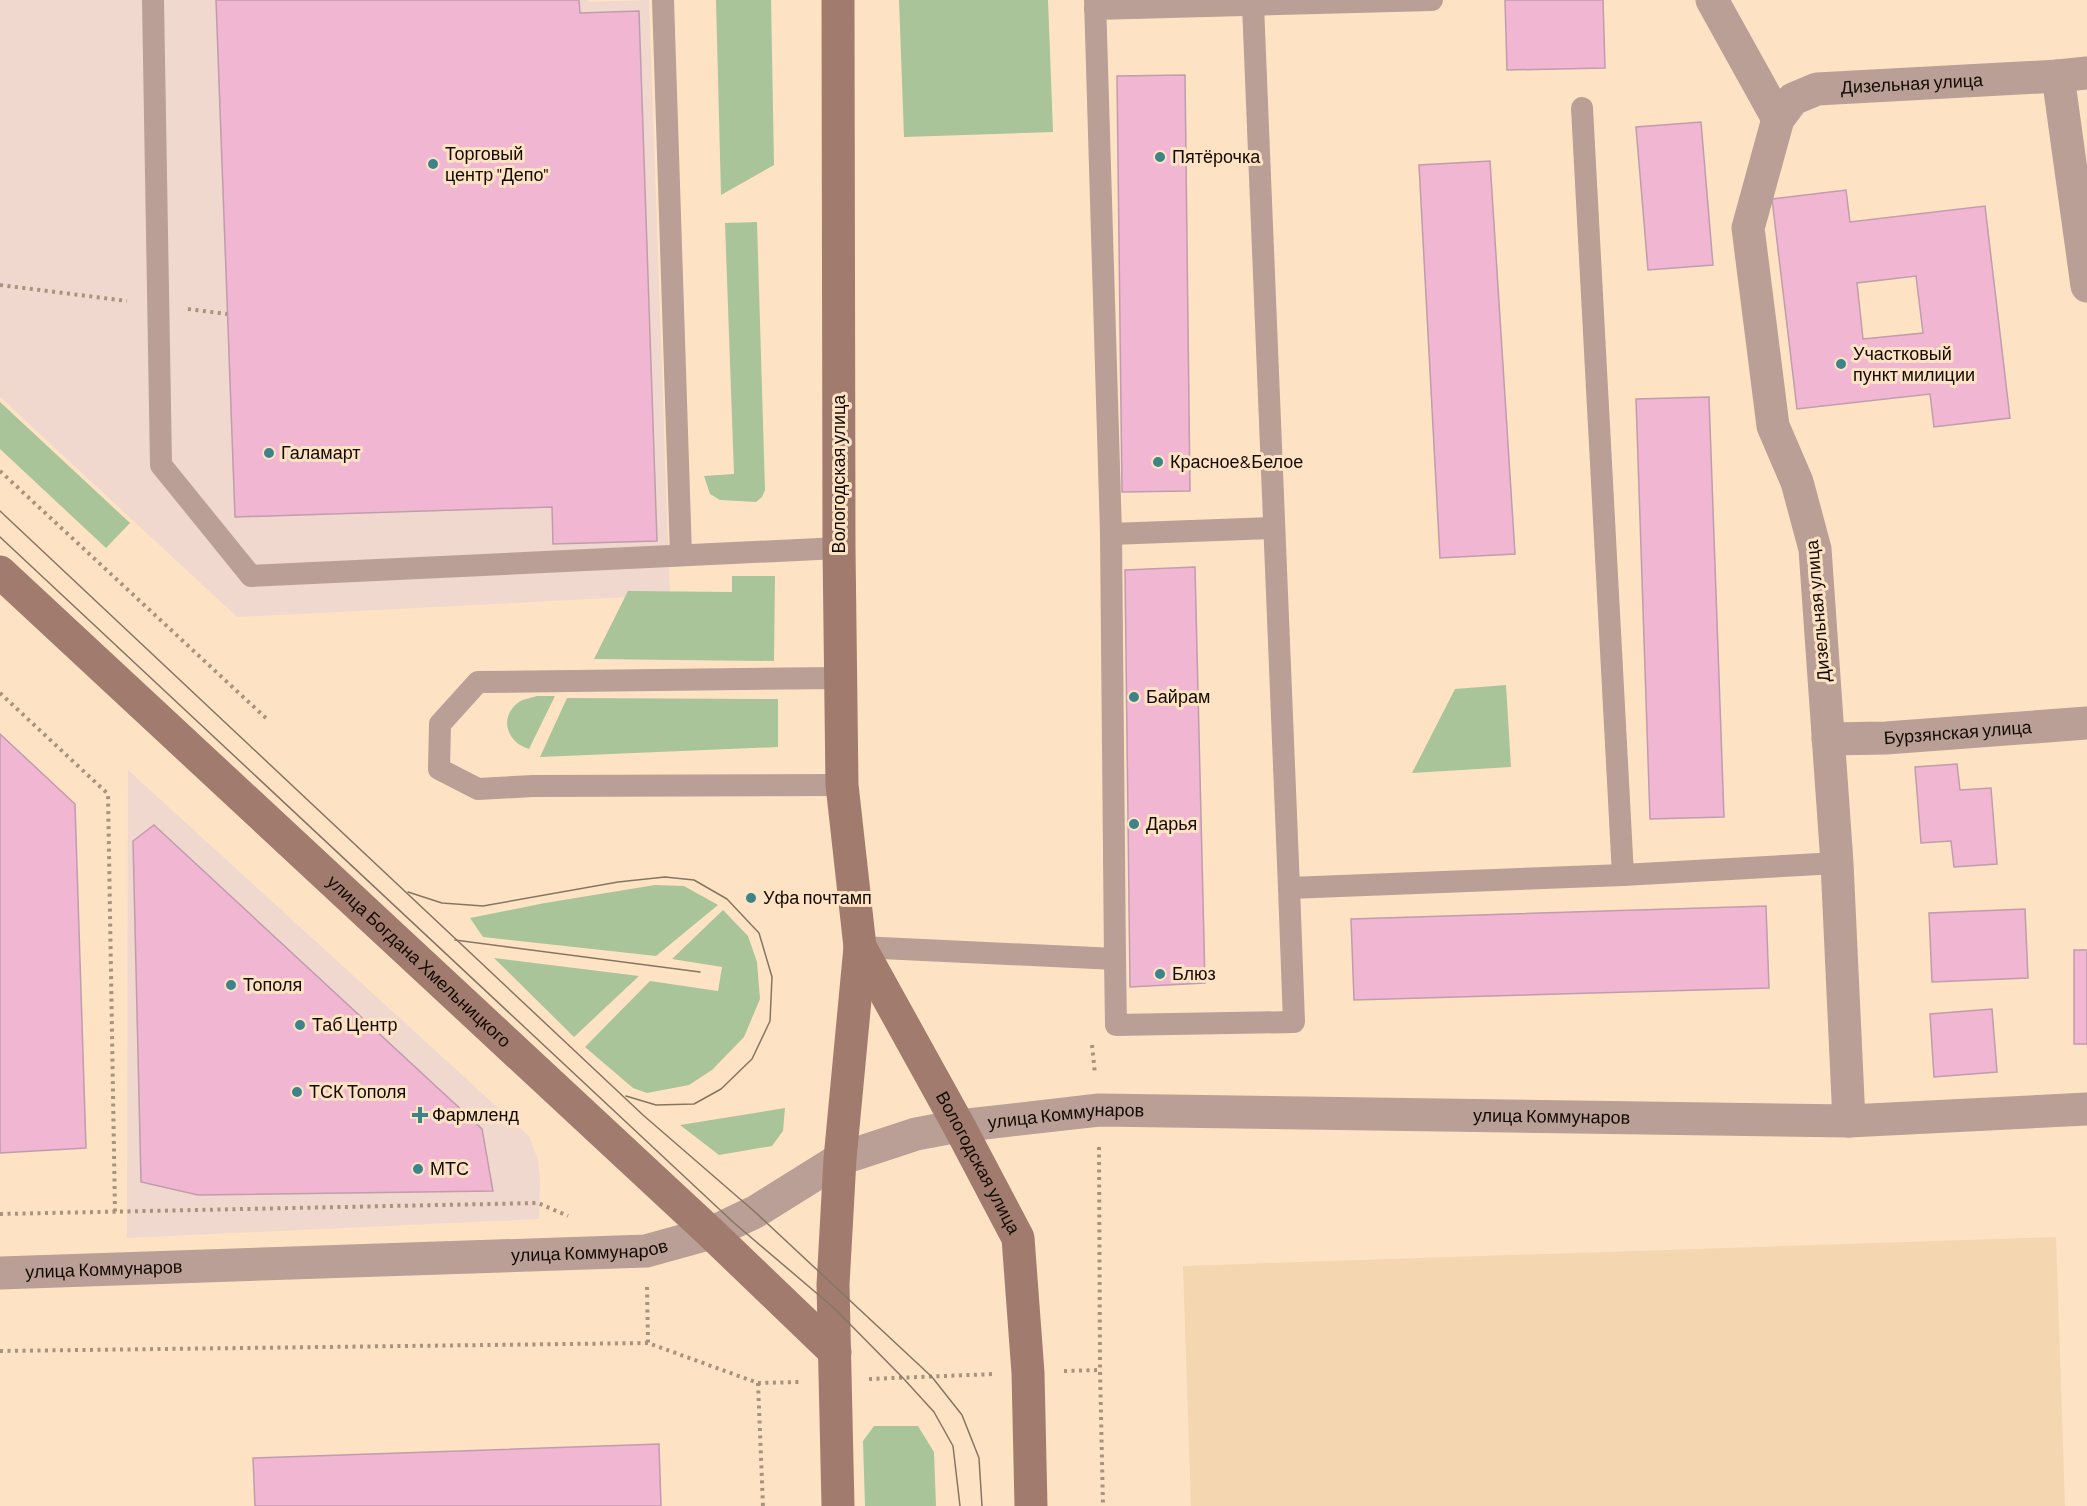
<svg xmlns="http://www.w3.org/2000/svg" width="2087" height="1506" font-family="Barlow,sans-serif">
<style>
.commercial{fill:#f0d8ce}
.built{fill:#f4d6b1}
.green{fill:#a9c498}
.building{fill:#f0b6d2;stroke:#c19cad;stroke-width:1.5;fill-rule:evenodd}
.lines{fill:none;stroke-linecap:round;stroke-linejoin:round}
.path{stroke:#a7937c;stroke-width:4;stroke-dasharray:3 4.5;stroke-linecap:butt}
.lane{stroke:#b99f95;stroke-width:22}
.street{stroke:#b99f95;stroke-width:33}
.secondary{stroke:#a17c6e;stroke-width:33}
.tram{stroke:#867562;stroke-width:1.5}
.poi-dot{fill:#3c8489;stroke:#fde3c4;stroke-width:2}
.labels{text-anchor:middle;stroke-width:6;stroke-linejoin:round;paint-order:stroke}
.street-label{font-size:18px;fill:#130a02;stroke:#fde3c4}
.poi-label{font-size:18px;fill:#130a02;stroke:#fde3c4;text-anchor:start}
</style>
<rect width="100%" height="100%" fill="#fde3c4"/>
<g class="commercial">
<polygon points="0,0 588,0 589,2 649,0 670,595 237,617 0,397"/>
<polygon points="128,770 529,1136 538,1160 540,1180 539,1219 127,1238"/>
</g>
<polygon class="built" points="2056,1237 2065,1506 1191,1506 1183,1266"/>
<g class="green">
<polygon points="716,0 771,0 774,165 721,195"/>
<polygon points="899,0 1048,0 1053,132 904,137"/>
<polygon points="757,222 765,490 762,497 756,502 720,500 710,494 704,476 734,474 725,223"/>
<polygon points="0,402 130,523 106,548 0,449"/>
<polygon points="732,576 775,576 774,661 594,659 628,591 732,592"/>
<polygon points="1506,685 1511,767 1412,773 1455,689"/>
<path d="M537 696H555L529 749C507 743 498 717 519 702 523 699 532 698 537 696Z"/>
<polygon points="567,698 778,699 778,747 540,757"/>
<polygon points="655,885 684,886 718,905 656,956 483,937 470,918 545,903"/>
<polygon points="723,910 748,936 757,962 760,999 744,1037 712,1070 689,1085 647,1093 633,1088 585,1047 650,981 718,991 722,967 672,959"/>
<polygon points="494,958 639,976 574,1037"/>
<polygon points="785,1108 783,1131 772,1146 719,1155 680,1125"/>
<polygon points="874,1426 918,1426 934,1452 936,1506 865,1506 863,1441"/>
</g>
<g class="building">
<polygon points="216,0 579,0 580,13 639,11 657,541 553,544 552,507 235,517"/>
<polygon points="1505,0 1603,0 1605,68 1507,70"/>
<polygon points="1185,75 1190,491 1122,492 1117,76"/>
<polygon points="1701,122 1713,265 1648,270 1636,127"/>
<polygon points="1490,161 1515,554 1440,558 1419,165"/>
<path d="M1846 190 1850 222 1985 206 2010 418 1934 427 1930 394 1797 409 1772 199ZM1916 276 1923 333 1863 339 1857 283Z"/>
<polygon points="1709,397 1724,817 1650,819 1636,399"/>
<polygon points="1195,567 1205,983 1130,987 1125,570"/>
<polygon points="0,734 75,804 86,1148 0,1153"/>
<polygon points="1957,764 1960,790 1991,788 1997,864 1954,867 1951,841 1921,843 1915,767"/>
<polygon points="154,825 482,1129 493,1191 198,1195 141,1182 133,841"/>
<polygon points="1766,906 1769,988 1354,1000 1351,919"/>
<polygon points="2025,909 2028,978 1932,982 1929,913"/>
<rect x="2074" y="950" width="13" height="94"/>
<polygon points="1992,1009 1997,1072 1934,1077 1930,1014"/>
<polygon points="659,1444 661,1506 255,1506 253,1458"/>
</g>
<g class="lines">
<g class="path">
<polyline points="0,285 127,301"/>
<polyline points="188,309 227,314"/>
<polyline points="0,471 268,720"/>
<polyline points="0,693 108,794 115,1212"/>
<polyline points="1092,1045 1095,1074"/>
<polyline points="1099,1147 1100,1370 1103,1506"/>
<polyline points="0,1214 538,1203 568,1216"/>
<polyline points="647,1287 648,1343"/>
<polyline points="0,1351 648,1343 758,1383 799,1382"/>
<polyline points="1064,1371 1100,1370"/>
<polyline points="869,1379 994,1374"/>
<polyline points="758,1383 763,1506"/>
</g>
<g class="lane">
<polyline points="153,0 161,465 251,576 839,548"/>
<polyline points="663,0 681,555"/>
<polyline points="1253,5 1289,888 1623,875"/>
<polyline points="1095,9 1432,0"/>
<polyline points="1582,108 1623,875 1837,863"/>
<polyline points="1111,534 1274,528"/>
<polyline points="840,678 478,682 440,724 439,769 478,789 533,786 842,785"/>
<polyline points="860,947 1115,959 1111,534 1095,0"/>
<polyline points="1115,959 1116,1025 1294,1022 1289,888"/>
</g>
<g class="street">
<polyline points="1712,0 1778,119"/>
<polyline points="2087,73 2058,76 2087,286"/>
<path id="s1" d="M1828 739 1886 738 2087 723"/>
<path id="s2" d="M1849 1121 1837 863 1815 549 1797 482 1773 426 1748 228 1778 119 1793 99 1817 89 2058 76"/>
<path id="s3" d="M0 1273 646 1251 711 1233 755 1212 840 1159 916 1134 959 1126 1099 1110 1849 1121 2087 1109"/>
</g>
<g class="secondary">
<path id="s4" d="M0 572 711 1233 835 1352"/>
<path id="s5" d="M860 947 959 1126 1018 1238 1028 1373 1031 1506"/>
<polyline points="838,1506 833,1285 840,1159 860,947 842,785 839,548 838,0"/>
</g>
<g class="tram">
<polyline points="0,511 643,1115 755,1212 932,1377 962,1415 979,1458 982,1506"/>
<polyline points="0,537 733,1222 834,1308 903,1378 934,1412 953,1446 960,1506"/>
<polyline points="408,892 442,903 483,906 618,882 665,877 694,880 727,899 759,933 772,977 770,1021 752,1059 721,1089 694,1104 656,1105 626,1096"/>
<polyline points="455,940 700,972"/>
</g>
</g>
<g class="poi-dot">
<circle cx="1160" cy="157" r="6"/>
<circle cx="433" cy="164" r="6"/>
<circle cx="1841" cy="364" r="6"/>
<circle cx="269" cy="453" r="6"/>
<circle cx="1158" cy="462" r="6"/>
<circle cx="1134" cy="697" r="6"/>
<circle cx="1134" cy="824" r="6"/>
<circle cx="751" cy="898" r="6"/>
<circle cx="1160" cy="974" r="6"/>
<circle cx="231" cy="985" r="6"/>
<circle cx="300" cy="1025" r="6"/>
<circle cx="297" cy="1092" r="6"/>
<path d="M417 1106h6v6h6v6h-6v6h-6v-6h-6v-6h6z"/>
<circle cx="418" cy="1169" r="6"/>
</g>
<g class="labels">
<g class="street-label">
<text dy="6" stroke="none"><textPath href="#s2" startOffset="1162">Дизельная улица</textPath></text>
<text transform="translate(839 474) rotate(-90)" y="6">Вологодская улица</text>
<text transform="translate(1818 611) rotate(-95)" y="6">Дизельная улица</text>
<text dy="6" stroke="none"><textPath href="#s1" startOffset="130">Бурзянская улица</textPath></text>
<text dy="6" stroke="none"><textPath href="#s4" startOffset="572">улица Богдана Хмельницкого</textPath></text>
<text dy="6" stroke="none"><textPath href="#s3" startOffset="1580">улица Коммунаров</textPath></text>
<text dy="6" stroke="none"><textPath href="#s3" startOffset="1094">улица Коммунаров</textPath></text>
<text dy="6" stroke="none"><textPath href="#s5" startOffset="246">Вологодская улица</textPath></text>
<text dy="6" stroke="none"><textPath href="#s3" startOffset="590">улица Коммунаров</textPath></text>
<text dy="6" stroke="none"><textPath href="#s3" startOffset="104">улица Коммунаров</textPath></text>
</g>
<g class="poi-label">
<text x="445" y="160">Торговый<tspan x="445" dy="21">центр "Депо"</tspan></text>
<text x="1172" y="163">Пятёрочка</text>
<text x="1853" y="360">Участковый<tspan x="1853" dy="21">пункт милиции</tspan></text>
<text x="281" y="459">Галамарт</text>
<text x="1170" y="468">Красное&amp;Белое</text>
<text x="1146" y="703">Байрам</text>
<text x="1146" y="830">Дарья</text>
<text x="763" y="904">Уфа почтамп</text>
<text x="1172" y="980">Блюз</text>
<text x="243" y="991">Тополя</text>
<text x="312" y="1031">Таб Центр</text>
<text x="309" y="1098">ТСК Тополя</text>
<text x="432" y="1121">Фармленд</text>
<text x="430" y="1175">МТС</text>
</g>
</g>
</svg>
